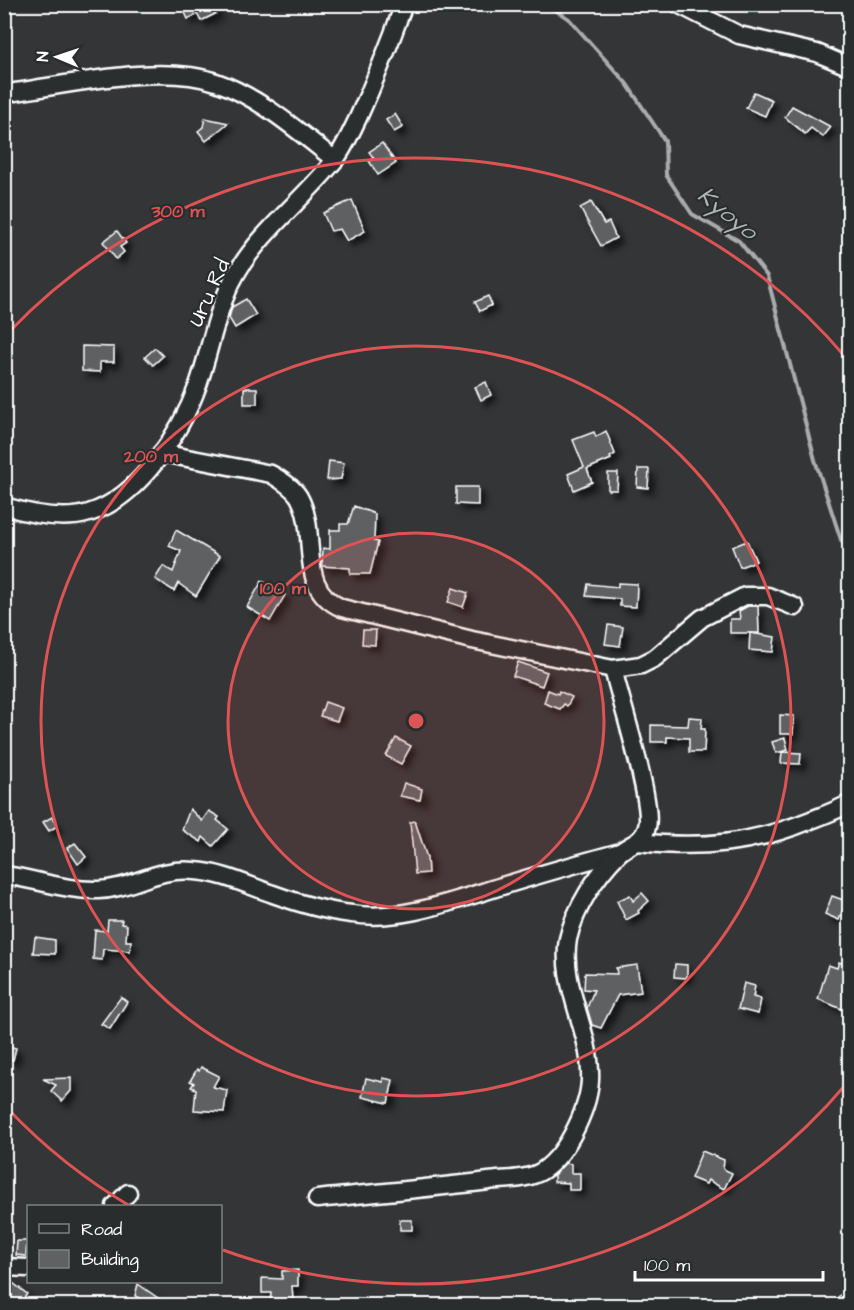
<svg xmlns="http://www.w3.org/2000/svg" width="854" height="1310" font-family="'Architects Daughter',sans-serif">
<style>
.lines{fill:none;stroke-linecap:round;stroke-linejoin:round}
.stream{stroke:#abacad;stroke-width:4}
.building{fill:#5f6162;stroke:#fff;stroke-width:1.5;filter:url(#shadow)}
.minor-casing{stroke:#fff;stroke-width:21}
.minor{stroke:#2a2d2e;stroke-width:16}
.ring{fill:none;stroke:#de5353;stroke-width:3}
.labels{text-anchor:middle;stroke-width:4.5;stroke-linejoin:round;paint-order:stroke}
.street-label{font-size:22px;fill:#fff;stroke:#2a2d2e}
.water-label{font-size:24px;font-style:italic;fill:#b2b3b4;stroke:#2a2d2e}
.centre{fill:#de5353;stroke:#2a2d2e;stroke-width:3}
.ring-label{font-size:18px;text-anchor:middle;font-weight:bold;fill:#de5353;stroke:#2a2d2e;stroke-width:4.5;stroke-linejoin:round;paint-order:stroke}
</style>
<defs>
<filter id="shadow"><feDropShadow dx="5.5" dy="5.5" stdDeviation="3" flood-color="#0009"/></filter>
</defs>
<rect width="100%" height="100%" fill="#333536"/>
<filter id="ink" filterUnits="userSpaceOnUse"><feTurbulence type="fractalNoise" baseFrequency=".0167" numOctaves="2"/><feDisplacementMap in="SourceGraphic" scale="12" xChannelSelector="R" yChannelSelector="G"/><feConvolveMatrix kernelMatrix="1 2 1 2 8 2 1 2 1" color-interpolation-filters="sRGB"/></filter>
<g filter="url(#ink)">
<g class="lines">
<polyline class="stream" points="546,4 569,19 627,84 665,141 666,175 692,214 739,241 767,276 815,460 841,540 850,554"/>
</g>
<g class="building">
<polygon points="181,4 214,4 217,13 201,21 197,14 188,19"/>
<polygon points="754,92 772,100 765,116 746,108"/>
<polygon points="792,106 831,127 823,137 811,128 805,134 785,117"/>
<polygon points="395,114 403,127 394,132 386,120"/>
<polygon points="205,118 228,123 206,141 198,131 203,127"/>
<polygon points="382,143 396,163 378,175 369,161 374,158 369,152"/>
<polygon points="352,200 365,231 347,241 340,229 331,231 323,213"/>
<polygon points="591,202 604,224 609,222 616,238 601,246 580,208"/>
<polygon points="117,231 126,243 120,247 124,252 116,259 103,242"/>
<polygon points="488,296 492,305 480,311 475,302"/>
<polygon points="246,299 256,315 235,328 229,318 232,307"/>
<polygon points="82,346 114,347 114,362 100,362 100,372 82,371"/>
<polygon points="155,348 163,356 153,365 145,357"/>
<polygon points="486,382 491,395 481,400 475,387"/>
<rect x="244" y="388" width="13" height="16"/>
<polygon points="606,431 615,454 610,457 611,459 587,469 592,482 574,490 568,474 584,467 573,440 594,432 596,437"/>
<polygon points="329,461 344,463 341,479 327,480"/>
<polygon points="638,469 649,469 648,488 637,487"/>
<polygon points="608,473 618,473 617,490 608,490"/>
<polygon points="456,487 478,487 478,505 456,504"/>
<polygon points="354,506 375,514 374,541 378,542 370,574 350,574 350,568 322,566 323,548 330,549 330,530 340,530 340,524 348,524"/>
<polygon points="176,530 220,556 196,596 178,583 174,591 155,579 163,566 173,572 181,551 169,546"/>
<polygon points="747,541 756,561 740,567 732,547"/>
<polygon points="262,581 285,595 270,621 247,607"/>
<polygon points="618,583 637,584 636,607 620,606 620,599 586,596 588,584 618,587"/>
<polygon points="453,588 468,593 463,607 448,602"/>
<polygon points="748,606 758,606 759,633 730,633 730,619 740,619 739,611"/>
<polygon points="608,625 623,627 620,646 605,644"/>
<polygon points="363,630 376,630 375,645 362,644"/>
<polygon points="750,633 775,637 773,652 749,650"/>
<polygon points="518,662 547,672 542,686 513,676"/>
<polygon points="548,690 558,694 559,691 572,697 567,706 564,704 560,709 544,703"/>
<polygon points="325,702 342,708 337,721 320,716"/>
<polygon points="780,715 794,716 793,734 780,734"/>
<polygon points="689,717 702,718 701,729 705,729 704,752 689,752 689,738 667,737 667,742 651,742 651,725 688,726"/>
<polygon points="396,738 411,746 401,764 386,756"/>
<polygon points="785,738 788,750 776,753 772,742"/>
<polygon points="782,752 801,753 800,764 781,763"/>
<polygon points="404,783 422,789 420,800 400,796"/>
<polygon points="190,809 202,821 209,811 219,817 217,820 228,829 213,846 203,837 201,842 182,830"/>
<polygon points="52,817 57,826 49,831 43,822"/>
<polygon points="415,821 427,858 428,873 415,874 410,822"/>
<polygon points="75,843 86,857 78,864 67,848"/>
<polygon points="642,893 649,901 638,911 639,913 626,920 617,901 630,895 633,901"/>
<polygon points="832,896 846,901 839,920 825,914"/>
<polygon points="108,920 122,920 121,924 127,925 126,941 131,941 130,951 103,949 102,960 93,959 95,930 107,931"/>
<polygon points="35,937 55,940 55,954 33,953"/>
<polygon points="839,962 849,966 846,975 849,977 849,1012 818,999 828,965 837,968"/>
<polygon points="675,964 687,965 687,978 674,977"/>
<polygon points="637,965 641,992 618,995 601,1028 592,1025 587,1008 594,990 584,989 585,973 617,974 616,968"/>
<polygon points="744,983 755,986 753,997 761,999 758,1014 738,1009"/>
<polygon points="121,997 127,1002 110,1029 101,1024"/>
<polygon points="4,1045 16,1048 13,1060 4,1057"/>
<polygon points="201,1067 219,1076 213,1087 227,1090 224,1112 194,1110 196,1089 191,1087 194,1083 190,1081 197,1069 199,1071"/>
<polygon points="71,1078 71,1091 62,1101 51,1091 56,1085 43,1079"/>
<polygon points="366,1078 383,1082 383,1078 393,1080 388,1103 362,1097"/>
<polygon points="702,1151 724,1160 723,1169 732,1173 724,1189 708,1180 706,1184 691,1178"/>
<polygon points="565,1163 571,1164 571,1173 580,1173 580,1190 569,1190 569,1183 554,1182 554,1175"/>
<rect x="400" y="1220" width="12" height="10"/>
<polygon points="17,1241 27,1241 26,1256 16,1255"/>
<polygon points="298,1270 298,1286 292,1286 293,1301 281,1300 280,1305 270,1305 271,1293 262,1293 262,1278 282,1279 282,1271"/>
<polygon points="9,1280 27,1294 19,1305 4,1294 4,1286"/>
<polygon points="138,1284 168,1305 151,1305 135,1296"/>
<polygon points="841,1294 849,1300 849,1305 831,1305"/>
</g>
<g class="lines">
<defs>
<g id="minor">
<polyline points="678,4 739,35 817,53 850,67"/>
<path d="M15 92C73 84 161 63 216 82 260 97 299 132 335 160"/>
<path d="M161 453 271 474C281 480 293 487 299 497 320 535 295 588 342 608L472 640 613 669 641 665 655 658 702 618 745 596H768L795 607"/>
<path d="M4 506C30 514 63 521 89 513 139 498 181 432 198 385 211 348 216 309 236 274 261 231 303 200 334 161 344 149 351 132 358 118 375 81 390 43 404 4"/>
<path d="M638 842C701 849 752 844 811 820 824 815 838 810 850 803"/>
<path d="M4 875C36 879 66 891 98 890 133 889 155 867 195 871 223 873 247 885 273 894 298 903 325 911 352 914 401 922 455 900 502 886 541 874 580 863 620 852"/>
<path d="M317 1199C374 1193 432 1188 489 1181 504 1179 528 1180 542 1171 568 1154 592 1103 590 1072 589 1028 560 983 568 939 575 908 596 876 618 854 628 844 643 843 647 827 654 805 620 698 613 669"/>
<polyline points="115,1206 128,1193"/>
<polyline points="4,1267 28,1268"/>
</g>
</defs>
<use href="#minor" class="minor-casing"/>
<use href="#minor" class="minor"/>
</g>
</g>
<circle cx="416" cy="721" r="188" fill="#de5353" fill-opacity=".12"/>
<g class="ring">
<circle cx="416" cy="721" r="188"/>
<circle cx="416" cy="721" r="375"/>
<path d="M847 1083A563 563 0 0 1 223 1250M130 1206A563 563 0 0 1 8 1109M8 333A563 563 0 0 1 847 359"/>
</g>
<g class="labels">
<g class="street-label">
<text transform="translate(208 292) rotate(-66)" y="8">Uru Rd</text>
</g>
<g class="water-label">
<text transform="translate(728 213) rotate(39)" y="8">Kyoyo</text>
</g>
</g>
<circle cx="416" cy="721" r="9" class="centre"/>
<g class="ring-label">
<text x="178" y="217">300 m</text>
<text x="151" y="462">200 m</text>
<text x="283" y="594">100 m</text>
</g>
<rect width="854" height="1310" fill="none" stroke="#2a2d2e" stroke-width="24"/>
<rect x="12" y="12" width="830" height="1286" fill="none" stroke="#fff" stroke-width="2" filter="url(#ink)"/>
<rect x="27" y="1205" width="195" height="78" fill="#2a2d2e" stroke="#7f8182" stroke-width="1.5"/>
<rect x="39" y="1224" width="30" height="9" fill="#2a2d2e" stroke="#7f8182" stroke-width="1.5"/>
<text x="81" y="1235" font-size="18" fill="#ffffff">Road</text>
<rect x="39" y="1250" width="30" height="18" fill="#5f6162" stroke="#7f8182" stroke-width="1.5"/>
<text x="81" y="1265" font-size="18" fill="#ffffff">Building</text>
<g transform="translate(57 57) rotate(272)" stroke="#2a2d2e" stroke-width="4.5" paint-order="stroke">
<path d="M0-4.5L10 22L0 15L-10 22Z" fill="#ffffff"/>
<text y="-9" font-size="16" font-weight="bold" text-anchor="middle" fill="#ffffff">N</text>
</g>
<path d="M635 1271v9h188v-9" fill="none" stroke="#ffffff" stroke-width="3"/>
<text x="644" y="1271" font-size="18" fill="#ffffff" stroke="#2a2d2e" stroke-width="4.5" paint-order="stroke">100 m</text>
</svg>
